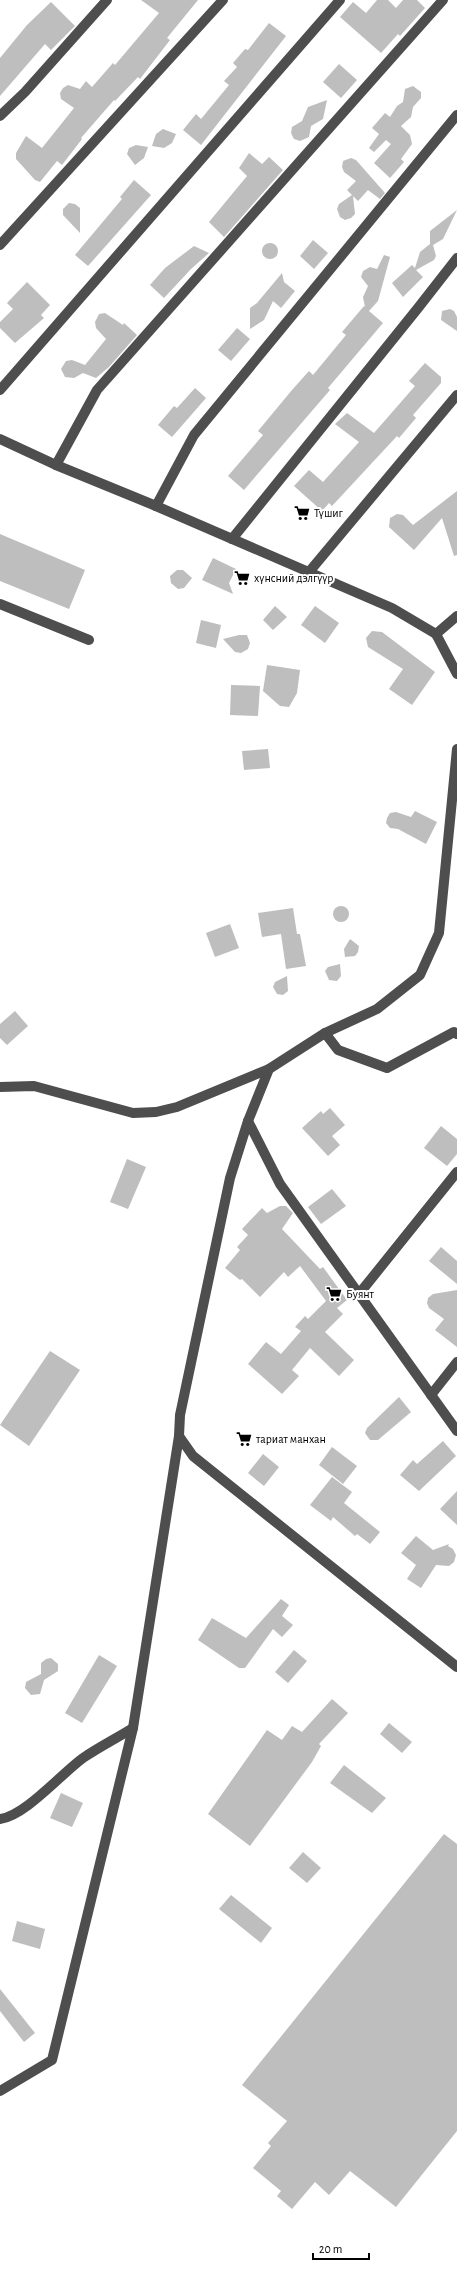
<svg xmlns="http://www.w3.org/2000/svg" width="457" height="2277" font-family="'Alegreya Sans',sans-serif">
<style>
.building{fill:#bebebe}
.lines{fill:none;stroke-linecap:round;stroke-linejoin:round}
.minor{stroke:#4e4e4e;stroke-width:10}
.labels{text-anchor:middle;stroke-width:4;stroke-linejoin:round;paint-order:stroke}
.poi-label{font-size:12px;fill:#000;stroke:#fff;text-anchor:start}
</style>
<rect width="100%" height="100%" fill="#fff"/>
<g class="building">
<polygon points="141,0 198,0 167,38 170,40 140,79 138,77 115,101 114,100 81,138 82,139 62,165 57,161 40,182 35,180 16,159 16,153 26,136 42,148 74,108 61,99 60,93 63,88 68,85 80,89 86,81 92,87 113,63 115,65 159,13"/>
<polygon points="377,0 388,0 396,8 403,0 417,0 425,8 400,36 398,34 381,53 340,17 353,2 366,13"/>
<polygon points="51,2 75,26 51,50 45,44 0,96 0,58 27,25"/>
<polygon points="269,23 286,36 201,145 183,130 196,114 201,119 229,85 224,81 237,67 233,63 245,49 248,50"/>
<polygon points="339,64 357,80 341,98 323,82"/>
<polygon points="413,86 421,92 421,98 413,107 411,117 401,126 410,135 412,144 401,159 404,162 390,178 374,163 391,144 386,140 374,152 369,148 379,134 372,128 385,113 390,117 397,106 403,102 405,89"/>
<polygon points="327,100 323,119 311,126 309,137 300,141 294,139 291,133 292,127 302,121 308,107"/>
<polygon points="163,129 176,134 172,143 164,148 152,146 156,134"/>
<polygon points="136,145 148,147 144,158 135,165 127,154 129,148"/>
<polygon points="249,153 262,164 269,157 283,170 224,237 209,222 247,176 239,168"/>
<polygon points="351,158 356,160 385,193 380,199 368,190 358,201 353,196 355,214 351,218 345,220 340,217 337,209 339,204 352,195 347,190 356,181 344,172 342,167 343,161"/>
<polygon points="134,180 151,195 88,266 75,255 122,199 120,197"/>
<polygon points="69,203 75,204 80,208 80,233 63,215 63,209"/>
<polygon points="457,210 443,239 433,245 436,256 434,260 416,270 423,277 403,297 392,283 412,265 415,268 420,252 430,244 430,231"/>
<polygon points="313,240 328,253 314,269 300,256"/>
<circle cx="270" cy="251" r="8"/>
<polygon points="194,246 209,253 191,269 164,298 150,285 165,268"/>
<polygon points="384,255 390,257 378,301 369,311 383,323 328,388 330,390 244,490 228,476 263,435 258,431 292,390 309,371 313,375 346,335 342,332 364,306 365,307 363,297 368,286 361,277 363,271 370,267 377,269"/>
<polygon points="282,273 284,282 295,291 281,308 273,301 264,320 250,329 250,308 257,303"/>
<polygon points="27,282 50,305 41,315 44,318 15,343 0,328 0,322 13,309 7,303"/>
<polygon points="450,309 454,311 457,317 457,331 441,320 442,311"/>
<polygon points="105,313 123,325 124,323 137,335 109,367 96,378 83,373 74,378 65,377 61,369 66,361 72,360 85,365 106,339 96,328 95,322 99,314"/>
<polygon points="237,328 250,339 231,361 218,350"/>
<polygon points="425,363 441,377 441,383 413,415 416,418 399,438 397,436 332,506 329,503 322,511 294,486 309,470 323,482 359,442 335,424 347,413 374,433 415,386 409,381"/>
<polygon points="195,388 206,398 172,437 158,425 174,406 177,408"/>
<polygon points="457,491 457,555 454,556 442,518 414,550 389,527 390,518 397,514 403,515 413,525"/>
<polygon points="0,534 85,570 69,609 0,581"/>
<polygon points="213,558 236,569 229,583 233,594 202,580"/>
<polygon points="177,570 183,570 192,578 184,588 178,589 171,583 170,576"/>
<polygon points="275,606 287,617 273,630 263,620"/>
<polygon points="315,606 339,623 325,643 301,625"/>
<polygon points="201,620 221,625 216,648 196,643"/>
<polygon points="372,631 382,632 435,672 412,705 389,689 403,669 368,647 366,638"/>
<polygon points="239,635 247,635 250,643 248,649 241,653 235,652 223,639"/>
<polygon points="267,665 300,670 297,693 289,707 280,706 263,691"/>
<polygon points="231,685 260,686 258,716 230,715"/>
<polygon points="268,749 270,768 244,770 242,751"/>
<polygon points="415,811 437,822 426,844 398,829 390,828 386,823 387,818 390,813 396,812 411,817"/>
<circle cx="341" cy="914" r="8"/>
<polygon points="293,908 297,934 300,934 306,966 286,969 281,934 262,937 258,913"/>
<polygon points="230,924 239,948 215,957 206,933"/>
<polygon points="350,939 359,946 358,952 355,956 345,957 344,949"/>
<polygon points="340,964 341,976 337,981 329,980 325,971 328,967"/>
<polygon points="287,976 288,991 283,995 277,994 273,987 275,982"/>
<polygon points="15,1011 28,1026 7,1045 0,1038 0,1024"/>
<polygon points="330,1108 345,1125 332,1136 340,1145 328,1156 302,1128 321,1111 323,1114"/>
<polygon points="441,1126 457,1139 457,1154 447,1166 424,1148"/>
<polygon points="127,1159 146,1167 128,1209 110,1202"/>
<polygon points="332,1189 346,1206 321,1224 308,1207"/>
<polygon points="280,1206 286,1206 293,1213 282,1229 320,1269 323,1267 347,1300 337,1308 343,1314 325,1332 354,1360 339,1376 310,1348 292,1370 299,1376 282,1394 248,1364 266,1342 281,1354 301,1331 295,1327 305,1316 308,1319 326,1301 300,1266 288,1277 284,1272 260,1297 242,1279 240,1280 225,1268 240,1250 237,1247 248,1235 242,1229 262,1208 267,1213"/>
<polygon points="441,1247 457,1261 457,1284 429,1261"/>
<polygon points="457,1290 457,1347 435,1330 444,1319 429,1308 427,1303 428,1298 433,1294"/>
<polygon points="50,1351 80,1370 29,1446 0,1425"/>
<polygon points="399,1397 411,1412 378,1440 370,1440 365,1433 367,1428"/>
<polygon points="443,1441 456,1456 419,1491 400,1475 413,1460 417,1464"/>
<polygon points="332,1447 357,1466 343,1484 319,1465"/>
<polygon points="263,1454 279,1467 264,1486 248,1473"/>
<polygon points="332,1477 352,1492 344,1503 380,1532 370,1544 357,1534 355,1536 333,1517 331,1521 310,1505"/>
<polygon points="457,1491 457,1525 440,1509"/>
<polygon points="416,1536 433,1550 449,1544 448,1546 453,1549 456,1555 454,1562 449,1566 436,1565 421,1588 407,1579 416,1565 401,1553"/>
<polygon points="281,1599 289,1605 282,1616 293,1625 282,1637 273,1629 245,1668 239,1668 198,1640 212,1618 246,1638"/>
<polygon points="294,1650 307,1661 288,1683 275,1672"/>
<polygon points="99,1655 117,1666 82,1723 65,1713"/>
<polygon points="51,1658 58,1664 58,1671 44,1680 40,1694 31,1695 25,1688 26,1682 41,1674 41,1663 46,1659"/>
<polygon points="332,1699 348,1713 319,1744 321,1746 312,1762 250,1846 208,1814 267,1730 282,1740 292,1726 302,1732"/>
<polygon points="389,1723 412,1742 402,1753 380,1734"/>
<polygon points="344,1765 386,1798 372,1813 330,1783"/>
<polygon points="61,1793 83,1803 72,1827 50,1818"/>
<polygon points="444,1834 457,1844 457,2131 396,2207 350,2171 329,2195 315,2182 292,2209 277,2196 281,2191 253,2168 271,2146 268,2143 287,2121 242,2085"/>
<polygon points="303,1852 321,1868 307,1883 289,1868"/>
<polygon points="231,1895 272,1928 261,1943 219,1909"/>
<polygon points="17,1921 45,1929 40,1949 12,1941"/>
<polygon points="0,1989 35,2033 24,2042 0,2011"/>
</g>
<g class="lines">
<g class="minor">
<polyline points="0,116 25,92 107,0"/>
<polyline points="0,245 223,0"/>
<polyline points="0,390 340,0"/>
<polyline points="0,439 56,465 156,506 392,608 436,634 457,674"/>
<polyline points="56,465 97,390 443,0"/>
<polyline points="156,506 194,435 457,115"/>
<polyline points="232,539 418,308 457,258"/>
<polyline points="309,572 457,395"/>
<polyline points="0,604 89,640"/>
<polyline points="436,634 457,616"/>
<polyline points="457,749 439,933 420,975 377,1009 325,1033 269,1069 248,1121 230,1178 180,1415 179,1436 193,1456 457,1667"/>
<polyline points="325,1033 338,1050 387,1068 454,1032 457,1034"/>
<polyline points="0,1087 34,1086 133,1113 156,1112 177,1107 269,1069"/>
<polyline points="248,1121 280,1184 457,1431"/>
<polyline points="359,1294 457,1172"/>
<polyline points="431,1395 457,1362"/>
<path d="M0 1819C25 1816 61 1774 83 1758 99 1747 117 1738 133 1728"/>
<polyline points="0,2091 52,2060 133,1728 179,1436"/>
</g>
</g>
<defs>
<symbol id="supermarket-bare" viewBox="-9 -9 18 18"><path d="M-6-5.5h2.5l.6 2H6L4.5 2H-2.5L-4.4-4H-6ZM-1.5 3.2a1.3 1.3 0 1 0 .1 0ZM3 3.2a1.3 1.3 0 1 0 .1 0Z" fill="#000" stroke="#fff" stroke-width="2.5" paint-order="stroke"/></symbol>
</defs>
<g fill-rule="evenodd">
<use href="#supermarket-bare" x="291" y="502" width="22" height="22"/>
<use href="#supermarket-bare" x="231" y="567" width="22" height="22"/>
<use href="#supermarket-bare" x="323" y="1283" width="22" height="22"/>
<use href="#supermarket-bare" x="233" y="1428" width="22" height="22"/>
</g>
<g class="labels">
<g class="poi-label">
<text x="314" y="517">Түшиг</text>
<text x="254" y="582">хүнсний дэлгүүр</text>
<text x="346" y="1298">Буянт</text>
<text x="256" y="1443">тариат манхан</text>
</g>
</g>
<path d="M313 2253v6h56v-6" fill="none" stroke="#000000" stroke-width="2"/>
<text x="319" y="2253" font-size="12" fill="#000000" stroke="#ffffff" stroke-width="3" paint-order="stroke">20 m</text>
</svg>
